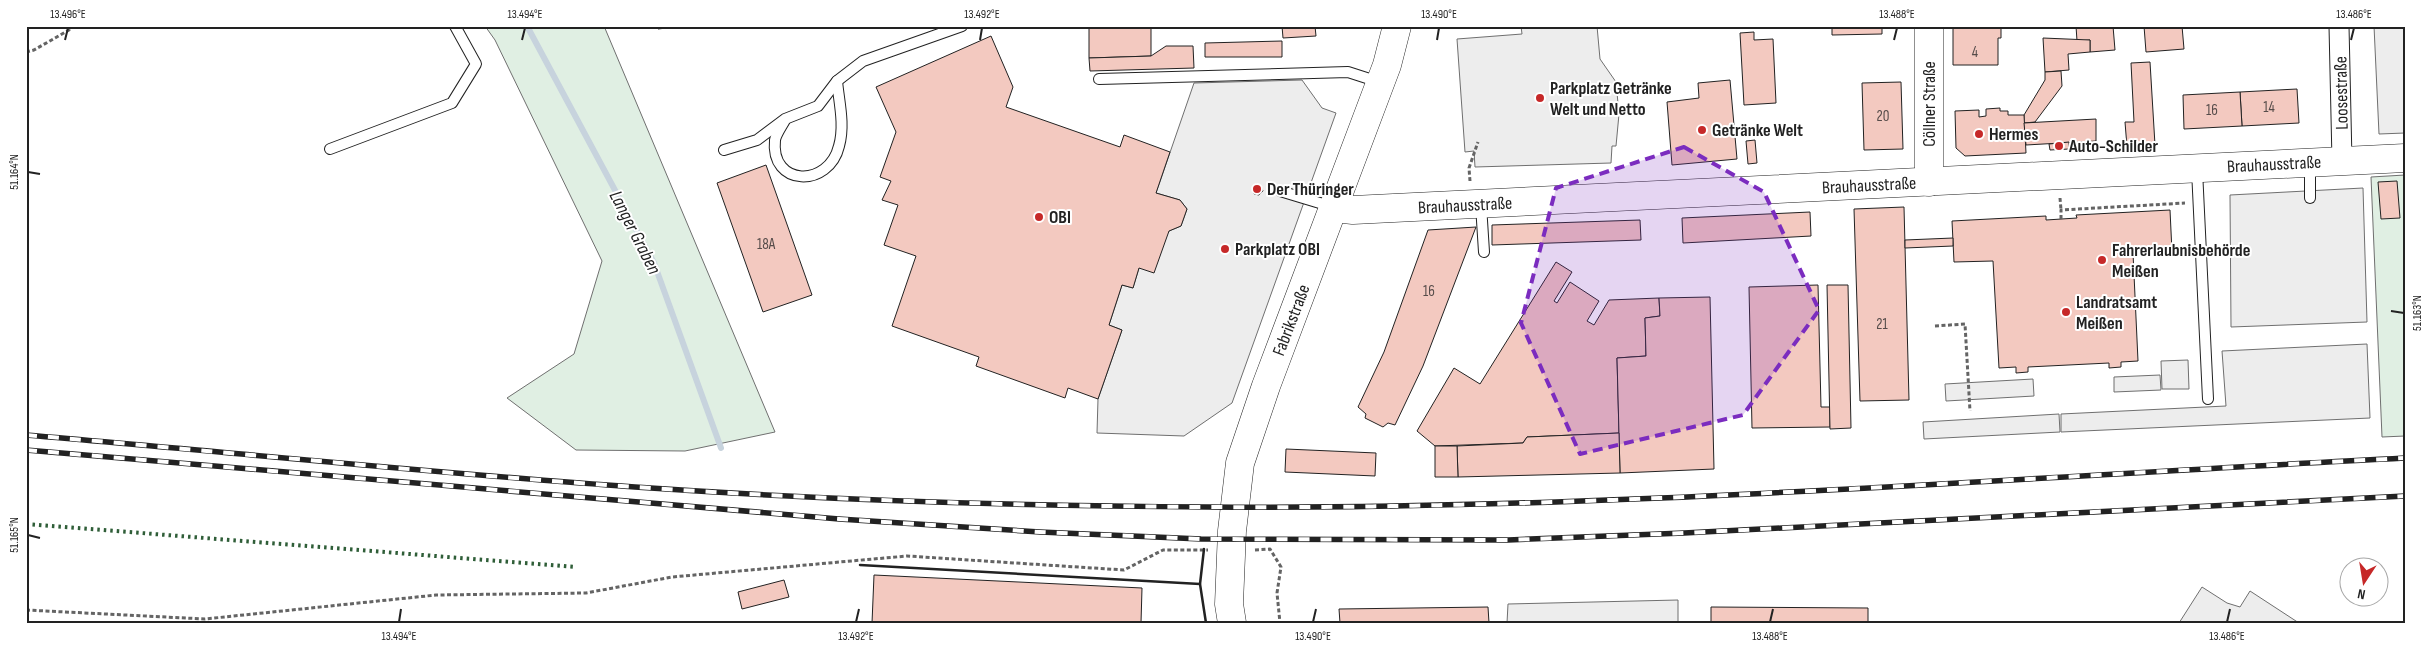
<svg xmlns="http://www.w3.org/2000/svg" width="2431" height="649" font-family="'Sofia Sans Condensed',sans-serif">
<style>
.green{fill:#e0efe3;stroke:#6f6f6f}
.parking{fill:#ededed;stroke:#6f6f6f}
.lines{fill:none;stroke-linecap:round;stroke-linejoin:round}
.stream{stroke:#c7d3dd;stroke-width:6}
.building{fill:#f3c9c0;stroke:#222}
.lane-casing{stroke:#222;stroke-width:12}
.street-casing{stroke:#222;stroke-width:21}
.secondary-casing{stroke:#222;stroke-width:29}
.path{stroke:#646464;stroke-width:3;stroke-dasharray:4 2.5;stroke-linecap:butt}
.lane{stroke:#fff;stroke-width:10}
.street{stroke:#fff;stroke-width:19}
.secondary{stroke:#fff;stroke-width:28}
.rail-casing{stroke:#222;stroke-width:5.5}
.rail{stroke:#fff;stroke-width:4;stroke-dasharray:11;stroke-linecap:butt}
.hedge{stroke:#2f5e38;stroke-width:4;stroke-dasharray:2.5 4;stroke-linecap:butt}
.wall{stroke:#222;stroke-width:2.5}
.marked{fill:#7b2cbf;fill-opacity:0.2;stroke:#7b2cbf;stroke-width:4;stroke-dasharray:10 6;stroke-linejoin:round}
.ticks{fill:none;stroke:#222;stroke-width:2}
.poi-dot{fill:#c62828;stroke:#fff;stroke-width:2}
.labels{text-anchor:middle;stroke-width:4;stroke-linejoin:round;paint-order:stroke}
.number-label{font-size:15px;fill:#564c4a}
.poi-label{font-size:18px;font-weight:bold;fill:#222;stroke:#fff;text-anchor:start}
.street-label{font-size:18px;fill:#222;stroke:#fff}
.water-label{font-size:19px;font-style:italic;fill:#222;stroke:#fff}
.neatline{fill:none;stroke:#222;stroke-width:2}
.ticks-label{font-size:12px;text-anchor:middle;fill:#222}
</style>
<rect width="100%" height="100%" fill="#fff"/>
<g class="green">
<polygon points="485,26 604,26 775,432 685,451 576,450 507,398 574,354 602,261 495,40"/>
<polygon points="2405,175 2405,436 2382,437 2371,177"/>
</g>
<g class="parking">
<polygon points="1521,26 1597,26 1600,59 1616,82 1619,114 1616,146 1612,146 1611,163 1475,167 1474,151 1465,152 1457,39 1522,34"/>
<polygon points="2374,26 2405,26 2405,133 2379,134"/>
<polygon points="1302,80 1322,108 1336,113 1232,403 1184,436 1097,433 1098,399 1122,330 1109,325 1122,285 1133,288 1139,268 1169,231 1181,226 1187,209 1180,200 1156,193 1194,83"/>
<polygon points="2363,188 2367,322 2231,327 2230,195"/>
<polygon points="2367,344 2370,418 2061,432 2061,414 2226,406 2222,351"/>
<polygon points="2188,360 2189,389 2162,389 2161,361"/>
<polygon points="2160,375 2161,390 2114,392 2114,377"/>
<polygon points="2033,379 2034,396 1946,401 1945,384"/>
<polygon points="2059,414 2060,432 1924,439 1923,422"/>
<polygon points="2202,587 2227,603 2240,607 2250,591 2299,623 2179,623"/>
<polygon points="1678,600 1678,623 1507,623 1508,604"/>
</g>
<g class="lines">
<polyline class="stream" points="527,26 654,263 721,448"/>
</g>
<g class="building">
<polygon points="657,26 683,26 658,29"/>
<polygon points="1089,26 1151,26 1151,56 1089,58"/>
<polygon points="1282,26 1315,26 1316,36 1283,38"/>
<polygon points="1832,26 1882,26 1882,34 1832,35"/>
<polygon points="1953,26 2001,28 2001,38 1998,38 1998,65 1953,65"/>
<polygon points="2076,26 2113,26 2115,50 2090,52 2090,40 2077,41"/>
<polygon points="2144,26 2182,26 2184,49 2146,52"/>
<polygon points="1754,32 1754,40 1773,39 1776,103 1744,105 1740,33"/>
<polygon points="991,36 1013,87 1006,107 1120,147 1124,135 1170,152 1156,193 1180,200 1187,209 1181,226 1169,231 1154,273 1139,268 1133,288 1122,285 1109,325 1122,330 1098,399 1068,388 1065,398 976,366 979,357 892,326 916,256 884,245 898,205 882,200 891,181 880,177 896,132 876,87"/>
<polygon points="2043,38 2090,40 2090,52 2068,54 2069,70 2045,72"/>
<polygon points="1282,41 1282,57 1205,57 1205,43"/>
<polygon points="1166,46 1193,46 1194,68 1090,71 1089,58 1151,56"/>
<polygon points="2150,62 2155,145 2127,147 2125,122 2134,122 2131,63"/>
<polygon points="2061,71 2062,86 2035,122 2024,123 2024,115 2045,80 2045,72"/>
<polygon points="1730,80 1737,159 1672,165 1667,102 1699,98 1698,83"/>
<polygon points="1901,82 1903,149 1864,150 1862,83"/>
<polygon points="2297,89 2299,123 2242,126 2240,92"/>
<polygon points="2240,92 2242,126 2184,129 2183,95"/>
<polygon points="2000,108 2000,111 2008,111 2008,115 2024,115 2026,153 1965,156 1956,148 1955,111 1979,110 1979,117 1986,116 1986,109"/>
<polygon points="2096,119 2096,141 2026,145 2024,123"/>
<polygon points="1755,140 1757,163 1748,164 1746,141"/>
<polygon points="2069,142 2069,149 2050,150 2049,144"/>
<polygon points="766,165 812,295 763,312 717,183"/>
<polygon points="2397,181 2400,218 2381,219 2378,182"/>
<polygon points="1256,184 1261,186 1263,191 1259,195 1254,194 1252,189"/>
<polygon points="1904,207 1909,400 1860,401 1854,209"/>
<polygon points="2170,210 2172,252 2133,253 2138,361 2121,362 2121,367 2109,368 2109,363 2028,367 2028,372 2016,373 2016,367 1999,368 1993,261 1954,262 1952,221 2046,216 2046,220 2077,218 2076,215"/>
<polygon points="1810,212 1811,236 1683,243 1682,218"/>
<polygon points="1640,220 1641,240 1492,245 1492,225"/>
<polygon points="1476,227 1423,366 1395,425 1388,423 1383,427 1365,418 1366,414 1358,407 1384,352 1428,230"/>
<polygon points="1953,238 1953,246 1905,248 1905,240"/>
<polygon points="1556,262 1572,272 1554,301 1557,303 1570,282 1599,301 1587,321 1594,325 1609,300 1659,298 1660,316 1645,318 1646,356 1617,358 1619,433 1527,437 1523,443 1435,446 1417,431 1454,368 1480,384"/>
<polygon points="1818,285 1821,407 1830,407 1830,427 1752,428 1749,287"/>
<polygon points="1827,285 1848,285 1851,428 1830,429"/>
<polygon points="1710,297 1714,469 1620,473 1617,358 1646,356 1645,318 1660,316 1659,298"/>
<polygon points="1619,433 1620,473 1458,477 1457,446 1523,443 1527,437"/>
<polygon points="1435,446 1457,446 1458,477 1435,477"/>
<polygon points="1286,449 1376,453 1375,476 1285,472"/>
<polygon points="874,575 1142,588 1141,623 872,623"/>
<polygon points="784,580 789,597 742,609 738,592"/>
<polygon points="1488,607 1489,623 1340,623 1339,609"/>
<polygon points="1711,607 1868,608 1868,623 1711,623"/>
</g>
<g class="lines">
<defs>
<g id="lane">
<polyline points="1099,79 1348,72 1379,82"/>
<path d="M785 120C782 126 776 134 775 140 770 187 829 188 839 146 845 125 839 102 837 81"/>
<polyline points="330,149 452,103 476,64 455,26"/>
<polyline points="724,150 757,140 785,119 818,106 837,81 863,61 962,26"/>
<polyline points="2310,164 2310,198"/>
<polyline points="2197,170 2208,399"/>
<polyline points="1280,191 1333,207"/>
<polyline points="1481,205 1484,252"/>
</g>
<polyline id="street" points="2339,26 2342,161"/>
<g id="secondary">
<polyline points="1929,26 1929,182"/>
<polyline points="1334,208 1353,210 2405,158"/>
<polyline points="1232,623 1229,604 1232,531 1240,463 1266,386 1387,65 1397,26"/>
</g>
</defs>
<use href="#lane" class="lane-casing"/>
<use href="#street" class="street-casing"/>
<use href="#secondary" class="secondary-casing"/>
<g class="path">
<polyline points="26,52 34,50 69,30 71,26"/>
<polyline points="1470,181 1469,168 1478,142"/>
<polyline points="2060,198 2061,210"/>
<polyline points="2061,219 2061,210 2185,203"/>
<polyline points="1935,326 1965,324 1970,411"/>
<polyline points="1255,550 1270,549 1281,567 1277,593 1280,623"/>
<polyline points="26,610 205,619 436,595 586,593 672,577 907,556 1124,570 1163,550 1208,550"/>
</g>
<use href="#lane" class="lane"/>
<use href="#street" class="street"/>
<use href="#secondary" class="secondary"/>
<defs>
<g id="rail">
<path d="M26 435C229 452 432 473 635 487 825 500 1018 506 1209 507 1608 510 2006 478 2405 458"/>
<polyline points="26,450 839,519 1040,532 1201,539 1508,540 1684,533 2405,496"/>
</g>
</defs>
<use href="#rail" class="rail-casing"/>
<use href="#rail" class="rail"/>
<polyline class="hedge" points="26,524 576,567"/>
<g class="wall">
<polyline points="1204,549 1200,584 1206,623"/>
<polyline points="860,565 1200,584"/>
</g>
</g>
<path class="marked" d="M1684 147 1764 192 1819 310 1743 415 1580 454 1521 323 1556 188Z"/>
<path class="ticks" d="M65 40 68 28M522 40 525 28M980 40 982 28M1437 40 1439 28M1894 40 1897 28M2351 40 2354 28M28 172 40 174M2391 311 2404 313M28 535 40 538M399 622 401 609M856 622 859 609M1313 622 1316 609M1770 622 1773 609M2227 622 2230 609"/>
<g class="poi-dot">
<circle cx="1540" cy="98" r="5"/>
<circle cx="1702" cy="130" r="5"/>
<circle cx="1979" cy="134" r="5"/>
<circle cx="2059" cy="146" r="5"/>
<circle cx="1257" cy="189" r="5"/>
<circle cx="1039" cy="217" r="5"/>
<circle cx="1225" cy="249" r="5"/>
<circle cx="2102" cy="260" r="5"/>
<circle cx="2066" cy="312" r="5"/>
</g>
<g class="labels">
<g class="number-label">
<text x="1975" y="57">4</text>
<text x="2269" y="112">14</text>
<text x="2212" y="115">16</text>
<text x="1883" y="121">20</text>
<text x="766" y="249">18A</text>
<text x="1429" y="296">16</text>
<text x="1882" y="329">21</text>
</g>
<g class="poi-label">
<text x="1550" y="94">Parkplatz Getränke<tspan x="1550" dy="21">Welt und Netto</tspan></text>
<text x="1712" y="136">Getränke Welt</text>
<text x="1989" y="140">Hermes</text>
<text x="2069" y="152">Auto-Schilder</text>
<text x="1267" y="195">Der Thüringer</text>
<text x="1049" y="223">OBI</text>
<text x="1235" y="255">Parkplatz OBI</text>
<text x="2112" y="256">Fahrerlaubnisbehörde<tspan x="2112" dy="21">Meißen</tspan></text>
<text x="2076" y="308">Landratsamt<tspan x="2076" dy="21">Meißen</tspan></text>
</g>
<g class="street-label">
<text transform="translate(2341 93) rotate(-91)" y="6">Loosestraße</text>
<text transform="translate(1929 104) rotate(-90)" y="6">Cöllner Straße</text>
<text transform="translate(2274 164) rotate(-3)" y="6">Brauhausstraße</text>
<text transform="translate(1869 185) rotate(-3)" y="6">Brauhausstraße</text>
<text transform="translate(1465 205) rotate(-3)" y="6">Brauhausstraße</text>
<text transform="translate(1291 320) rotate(-69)" y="6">Fabrikstraße</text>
</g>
<g class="water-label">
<text transform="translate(636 232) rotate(63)" y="7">Langer Graben</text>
</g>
</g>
<rect width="2431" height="649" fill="none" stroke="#ffffff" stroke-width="55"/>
<g transform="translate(2364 582) rotate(192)"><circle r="24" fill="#ffffff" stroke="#a7a7a7"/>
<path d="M0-4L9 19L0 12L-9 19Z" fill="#c62828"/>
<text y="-8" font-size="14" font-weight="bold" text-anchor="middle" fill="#222222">N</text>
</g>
<rect x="28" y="28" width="2376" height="594" class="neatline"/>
<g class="ticks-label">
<text x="68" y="18">13.496°E</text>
<text x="525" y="18">13.494°E</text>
<text x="982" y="18">13.492°E</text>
<text x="1439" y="18">13.490°E</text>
<text x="1897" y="18">13.488°E</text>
<text x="2354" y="18">13.486°E</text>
<text transform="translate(14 172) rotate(-90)" y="4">51.164°N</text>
<text transform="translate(2417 313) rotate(-90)" y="4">51.163°N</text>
<text transform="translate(14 535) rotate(-90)" y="4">51.165°N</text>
<text x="399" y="640">13.494°E</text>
<text x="856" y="640">13.492°E</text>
<text x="1313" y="640">13.490°E</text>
<text x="1770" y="640">13.488°E</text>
<text x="2227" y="640">13.486°E</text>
</g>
</svg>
